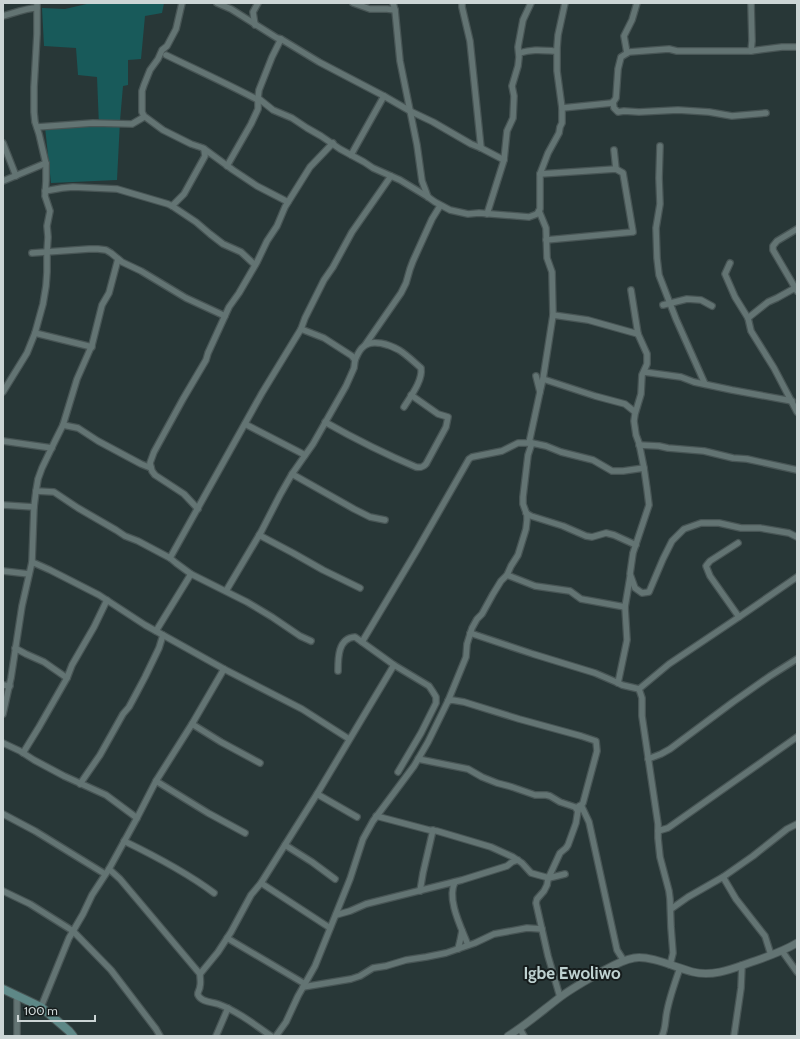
<svg xmlns="http://www.w3.org/2000/svg" width="800" height="1039" font-family="Cabin,sans-serif">
<style>
.green{fill:#185a5a}
.lines{fill:none;stroke-linecap:round;stroke-linejoin:round}
.minor-casing{stroke:#485555;stroke-width:8}
.tertiary-casing{stroke:#485555;stroke-width:9}
.secondary-casing{stroke:#485555;stroke-width:10}
.minor{stroke:#637473;stroke-width:5.5}
.tertiary{stroke:#637473;stroke-width:7}
.secondary{stroke:#5e8887;stroke-width:8}
.labels{text-anchor:middle;stroke-width:4;stroke-linejoin:round;paint-order:stroke}
.quarter-label{font-size:17px;font-weight:bold;fill:#bed1d0;stroke:#161d1d}
</style>
<rect width="100%" height="100%" fill="#283737"/>
<polygon class="green" points="91,3 164,3 162,13 145,16 141,59 128,60 128,85 123,86 120,121 117,180 51,183 45,127 99,126 97,77 78,75 76,48 44,46 42,8 65,9"/>
<g class="lines">
<defs>
<g id="minor">
<polyline points="182,3 176,29 167,46 162,50 158,59 150,70 144,85 142,91 142,112 144,116 163,130 191,144 203,148 233,170 257,186 288,202"/>
<polyline points="217,3 231,9 277,38 281,39 319,62 384,96 410,111 433,122 471,144 481,148 504,160"/>
<polyline points="353,3 370,9 387,9 395,10"/>
<polyline points="393,3 395,10 400,61 417,145 422,181 428,197"/>
<polyline points="462,3 462,7 470,41 481,148"/>
<polyline points="751,3 752,41 751,51"/>
<path d="M3 16C14 13 26 8 37 8"/>
<polyline points="255,25 253,12 258,3"/>
<path d="M519 53C533 49 540 50 555 51"/>
<polyline points="627,53 624,36 632,20 637,3"/>
<path d="M166 55C197 70 228 84 258 100"/>
<polyline points="258,98 273,110 292,118 307,128 321,136 340,149 364,162 373,168 400,180 428,197 435,202 450,210 468,214 479,213 529,217 537,214 540,209 540,174 548,153 559,133 560,127 562,123 562,108 557,71 557,48 558,35 565,3"/>
<polyline points="613,102 614,108 618,112 624,111 639,112 678,110 709,112 732,116 766,113"/>
<polyline points="562,108 612,103 614,101 616,98 618,69 621,57 629,52 669,49 677,51 751,51 782,47 797,47"/>
<polyline points="37,127 93,123 132,124 144,117"/>
<polyline points="3,143 16,176"/>
<polyline points="660,146 659,178 660,204 656,228 657,258 659,275 676,319 705,384"/>
<polyline points="614,150 616,169"/>
<polyline points="351,155 384,96"/>
<polyline points="227,166 251,124 258,109 258,98 259,90 272,57 281,39"/>
<polyline points="540,174 616,169 623,173 633,232 546,240"/>
<polyline points="3,181 46,163"/>
<polyline points="45,191 62,188 73,187 117,189 168,204 172,206 196,222 210,234 223,244 241,252 255,265"/>
<polyline points="172,206 184,194 205,156 204,149"/>
<polyline points="539,211 546,228 547,258 552,272 553,315"/>
<polyline points="487,214 504,160 507,131 513,118 514,96 512,86 518,66 519,57 518,47 523,20 531,3"/>
<polyline points="797,229 777,241 773,246 773,250 797,291"/>
<polyline points="32,253 89,249 98,249 106,250 111,253 122,262 141,271 186,298 225,316"/>
<polyline points="730,263 725,274 735,297 748,318 751,331 774,368 797,412"/>
<polyline points="631,290 638,334 647,354 647,364 642,375 641,394 635,414 634,421 636,435 639,443 644,468 647,489 649,505 633,553 630,574 635,588 642,593 649,592 663,559 672,541 684,529 701,523 719,523 741,528 760,528 789,533 797,537"/>
<polyline points="663,305 687,299 701,300 712,306"/>
<polyline points="748,318 768,302 777,298 795,288"/>
<polyline points="35,333 92,347"/>
<polyline points="365,345 401,293 406,283 410,269 413,261 432,219 440,206"/>
<path d="M355 360C357 356 359 350 363 347 372 338 390 345 399 350 407 355 414 362 421 368 423 381 410 397 404 407"/>
<polyline points="644,372 681,377 694,382 732,390 792,401"/>
<polyline points="543,379 553,315 588,320 638,334"/>
<polyline points="3,392 27,353 35,333 43,304 46,286 47,272 47,252 48,237 47,226 50,211 45,196 46,181 46,164 39,134 35,122 34,112 34,87 37,34 37,3"/>
<polyline points="540,392 543,379 595,396 625,404 635,412"/>
<path d="M325 422C355 439 385 454 416 467 421 468 423 467 426 464L446 427 448 417 438 414 411 395"/>
<polyline points="245,424 305,455"/>
<polyline points="63,425 78,428 98,441 141,464 151,468"/>
<polyline points="3,441 52,448"/>
<polyline points="529,443 540,392 536,376"/>
<polyline points="639,445 659,446 668,448 704,451 733,458 747,459 797,470"/>
<polyline points="292,474 354,509 370,517 385,520"/>
<polyline points="36,491 54,492 78,508 116,530 125,536 138,541 170,558 176,563 191,574 247,602 272,617 300,636 311,641"/>
<polyline points="3,505 34,507"/>
<polyline points="198,509 184,494 155,475 152,471 150,463 154,452 183,399 206,360 208,353 229,307 239,293 257,262 267,241 277,226 285,207 310,167 333,143"/>
<polyline points="526,513 531,516 563,526 586,536 592,537 606,533 614,535 636,545"/>
<polyline points="259,535 293,553 323,570 360,588"/>
<polyline points="738,543 710,561 706,566 710,576 739,617"/>
<polyline points="170,558 262,393 301,329 305,318 324,280 333,267 352,232 391,176"/>
<polyline points="32,562 50,570 99,595 145,625 224,669 302,709 349,739"/>
<polyline points="3,571 29,574"/>
<polyline points="507,575 535,586 570,591 581,599 625,607 630,577"/>
<polyline points="226,591 261,532 280,495 292,474 313,444 346,386 354,368 355,360 352,356 324,338 301,329"/>
<polyline points="156,631 191,574"/>
<polyline points="470,633 533,654 595,673 616,682 622,685 639,689"/>
<polyline points="362,642 417,550 469,459 472,457 502,451 518,443 532,443 546,446 561,452 593,460 612,471 623,471 644,468"/>
<polyline points="15,648 26,654 44,662 67,678"/>
<path d="M338 671C338 658 338 638 355 637L394 665 429 686 433 692 436 697V703L421 733 398 772"/>
<polyline points="618,683 627,640 625,607"/>
<polyline points="3,685 10,686"/>
<polyline points="448,701 452,700 464,702 519,719 581,736 596,741 597,751 583,803 578,810 576,823 568,845 566,848 560,853 548,879 547,885 544,891 537,899 536,903 548,956 560,997"/>
<polyline points="3,714 11,678 22,606 32,562 34,507 36,491 38,479 42,468 55,441 63,425 77,379 92,345 102,305 109,293 118,259"/>
<polyline points="192,724 221,742 260,763"/>
<polyline points="3,743 20,751 34,760 64,776 106,795 137,818"/>
<polyline points="23,753 39,727 67,678 72,665 94,627 107,600"/>
<polyline points="418,759 468,769 482,777 497,783 512,787 535,795 546,795 550,796 560,802 575,807 578,811"/>
<polyline points="648,759 661,754 670,749 733,702 770,676 797,659"/>
<polyline points="156,781 208,813 245,833"/>
<polyline points="80,784 100,755 123,714 129,707 136,694 145,677 159,648 163,635"/>
<polyline points="317,794 357,817"/>
<polyline points="579,806 581,805 589,822 617,950 624,961"/>
<polyline points="3,814 35,831 105,874"/>
<polyline points="376,816 429,830 437,831 491,847 513,857 522,863 531,873 538,875 549,878 565,874"/>
<polyline points="658,831 668,828 797,737"/>
<path d="M124 841C155 856 186 872 214 893"/>
<polyline points="285,845 312,862 335,879"/>
<polyline points="109,869 120,879 200,974"/>
<polyline points="723,877 736,899 765,936 771,955"/>
<path d="M455 882C446 899 462 929 468 945"/>
<polyline points="261,883 330,928"/>
<polyline points="3,891 30,904 73,931 111,970 156,1029 160,1036"/>
<polyline points="420,891 423,873 433,830"/>
<polyline points="671,909 688,897 723,877 753,856 787,829 797,824"/>
<polyline points="336,915 350,911 366,904 462,880 507,866 512,862 518,860"/>
<polyline points="227,938 305,984"/>
<polyline points="458,949 460,941 462,931"/>
<polyline points="782,951 797,972"/>
<polyline points="670,965 673,953 671,927 670,899 669,891 660,857 658,838 658,824 642,716 642,698 639,689 669,664 742,615 797,577"/>
<polyline points="303,987 351,979 360,976 373,968 386,966 406,960 426,957 446,953 475,943 494,934 527,928 542,929"/>
<polyline points="17,996 17,1036"/>
<polyline points="41,1007 69,938 83,914 92,895 109,869 137,818 156,781 192,724 224,669"/>
<polyline points="520,1029 524,1036"/>
<polyline points="216,1036 228,1008"/>
<path d="M271 1036C254 1024 237 1011 218 1004 212 1002 201 1002 198 995 197 992 200 990 200 986 201 983 200 978 200 974L218 952 231 932 251 895 261 883 317 794 394 665"/>
<polyline points="276,1036 286,1022 298,996 315,966 350,879 363,839 373,821 414,766 428,742 448,701 466,657 467,644 472,628 477,619 482,614 493,594 501,581 507,575 511,566 518,555 526,529 527,520 527,515 523,504 523,497 528,455 532,443"/>
<path d="M662 1036C666 1028 665 1020 667 1011 670 996 675 982 680 968"/>
<polyline points="734,1036 741,988 742,965"/>
</g>
<path id="tertiary" d="M508 1036C526 1025 542 1011 559 998 572 988 587 980 601 972 612 966 622 960 634 958 650 955 677 968 693 972 712 977 732 969 749 963 766 957 782 952 797 943"/>
<polyline id="secondary" points="3,989 41,1007 69,1031 73,1036"/>
</defs>
<use href="#minor" class="minor-casing"/>
<use href="#tertiary" class="tertiary-casing"/>
<use href="#secondary" class="secondary-casing"/>
<use href="#minor" class="minor"/>
<use href="#tertiary" class="tertiary"/>
<use href="#secondary" class="secondary"/>
</g>
<g class="labels">
<g class="quarter-label">
<text x="572" y="979">Igbe Ewoliwo</text>
</g>
</g>
<rect width="800" height="1039" fill="none" stroke="#ccd5d5" stroke-width="8"/>
<path d="M18 1015v6h77v-6" fill="none" stroke="#ccd5d5" stroke-width="2"/>
<text x="24" y="1015" font-size="12" fill="#ccd5d5" stroke="#161d1d" stroke-width="3" paint-order="stroke">100 m</text>
</svg>
